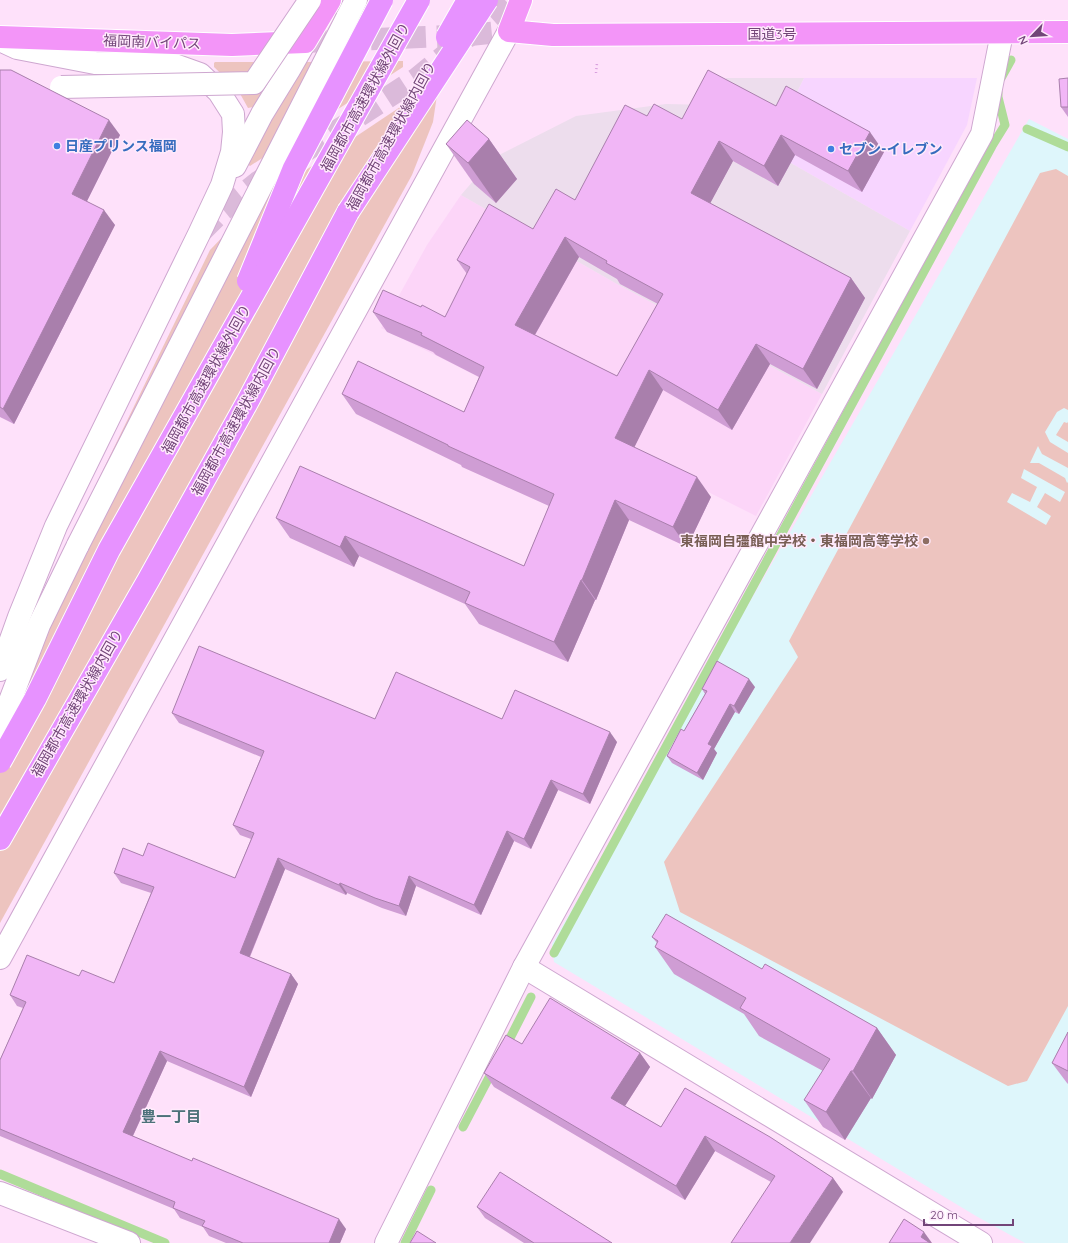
<svg xmlns="http://www.w3.org/2000/svg" width="1068" height="1243" font-family="Quicksand,'Noto Sans JP',sans-serif">
<style>
.residential{fill:#fcd5f8}
.commercial{fill:#f7d5ff}
.industrial{fill:#eddded}
.education{fill:#def6fb}
.green{fill:#edc4bf;fill-rule:evenodd}
.lines{fill:none;stroke-linecap:round;stroke-linejoin:round}
.stream{stroke:#afdc99;stroke-width:9}
.tertiary-tunnel{stroke:#dbbada;stroke-width:22;stroke-dasharray:22 11;stroke-linecap:butt}
.trunk-tunnel{stroke:#dbbada;stroke-width:22;stroke-dasharray:22 11;stroke-linecap:butt}
.minor-casing{stroke:#cea7d0;stroke-width:24}
.tertiary-casing{stroke:#cea7d0;stroke-width:24}
.trunk-casing{stroke:#fff;stroke-width:24}
.motorway-casing{stroke:#fff;stroke-width:24}
.path{stroke:#d599db;stroke-width:2.5;stroke-dasharray:1 3;stroke-linecap:butt}
.minor{stroke:#fff;stroke-width:22}
.tertiary{stroke:#fff;stroke-width:22}
.trunk{stroke:#f395f8;stroke-width:22}
.motorway{stroke:#e792ff;stroke-width:22}
.pedestrian-bridge-casing{stroke:#cea7d0;stroke-width:24;stroke-linecap:butt}
.tertiary-bridge-casing{stroke:#cea7d0;stroke-width:24;stroke-linecap:butt}
.motorway-bridge-casing{stroke:#fff;stroke-width:24;stroke-linecap:butt}
.pedestrian-bridge{stroke:#fff;stroke-width:22}
.tertiary-bridge{stroke:#fff;stroke-width:22}
.motorway-bridge{stroke:#e792ff;stroke-width:22}
.wall{fill:#cf9dd4;fill-rule:evenodd}
.shaded-wall{fill:#a97fac}
.building{fill:#f1b6f6;stroke:#a97fac;fill-rule:evenodd}
.shop-dot{fill:#3f7fe0;stroke:#ffeafc;stroke-width:1.5}
.education-dot{fill:#8d6e63;stroke:#ffeafc;stroke-width:1.5}
.labels{text-anchor:middle;stroke-width:3;stroke-linejoin:round;paint-order:stroke}
.street-label{font-size:14px;fill:#724578;stroke:#ffeafc}
.shop-label{font-size:14px;font-weight:bold;fill:#366cbe;stroke:#ffeafc;text-anchor:start}
.education-label{font-size:14px;font-weight:bold;fill:#785e54;stroke:#ffeafc;text-anchor:end}
.neighbourhood-label{font-size:15px;font-weight:bold;fill:#4c7179;stroke:#ffeafc}
</style>
<rect width="100%" height="100%" fill="#fee1fa"/>
<polygon class="residential" points="461,195 617,284 822,394 756,516 381,328 427,245"/>
<polygon class="commercial" points="804,78 977,78 967,125 910,231 768,150"/>
<polygon class="industrial" points="726,78 804,78 768,150 910,231 822,394 617,284 461,195 493,158 576,116 666,104 712,105"/>
<polygon class="education" points="1029,119 1068,139 1068,1243 1025,1243 976,1216 554,962 552,944"/>
<g class="green">
<polygon points="403,61 403,67 250,166 247,164 275,111 306,62"/>
<polygon points="215,62 277,62 280,67 253,107 248,108 238,90 214,67 214,63"/>
<polygon points="427,89 437,95 433,122 412,175 0,923 0,716 69,540 210,250 236,223 264,198"/>
<path d="M1056 169 1068 176V410L1064 408 1057 412 1045 432 1050 442 1068 453V468L1042 454 1038 446 1030 463H1039L1065 478 1067 483 1068 482V1006L1027 1081 1008 1086 680 912 664 862 798 657 789 641 1040 173ZM1024 469 1065 492 1060 502 1045 493 1037 507 1051 516 1046 525 1007 502 1012 493 1030 502 1037 487 1021 478Z"/>
<polygon points="1064,422 1067,423 1068,422 1068,442 1056,435"/>
</g>
<g class="lines">
<g class="stream">
<polyline points="1001,78 1011,60"/>
<polyline points="1027,129 1068,147"/>
<polyline points="554,953 992,146 1005,125 998,97 998,92"/>
<polyline points="505,1048 531,997"/>
<polyline points="463,1127 494,1068"/>
<polyline points="0,1174 165,1243"/>
<polyline points="405,1243 431,1190"/>
</g>
<polyline class="tertiary-tunnel" points="200,233 222,211 258,182 416,79 470,35 509,0"/>
<polyline class="trunk-tunnel" points="305,42 470,35 509,31"/>
<defs>
<g id="minor">
<polyline points="524,967 981,1243"/>
<polyline points="0,1193 129,1243"/>
<polyline points="386,1243 524,967 982,134 1002,33"/>
</g>
<g id="tertiary">
<polyline points="347,18 356,0"/>
<polyline points="0,40 17,48 95,63 172,64 200,74 219,92 233,114 234,132 232,152 222,185 199,234 56,526 19,617 0,670"/>
<polyline points="235,166 262,114 289,70 305,42"/>
<polyline points="0,727 39,625 78,545"/>
<polyline points="0,958 509,31"/>
</g>
<g id="trunk">
<polyline points="521,0 509,31 553,35 1068,32"/>
<polyline points="0,37 232,45 305,42 330,0"/>
</g>
<polyline id="motorway" points="0,839 149,579 249,399 348,212"/>
</defs>
<use href="#minor" class="minor-casing"/>
<use href="#tertiary" class="tertiary-casing"/>
<use href="#trunk" class="trunk-casing"/>
<use href="#motorway" class="motorway-casing"/>
<polyline class="path" points="596,73 597,63"/>
<use href="#minor" class="minor"/>
<use href="#tertiary" class="tertiary"/>
<use href="#trunk" class="trunk"/>
<use href="#motorway" class="motorway"/>
<defs>
<polyline id="pedestrian-bridge" points="61,87 254,83 310,0"/>
<polyline id="tertiary-bridge" points="78,545 347,18"/>
<g id="motorway-bridge">
<polyline points="447,37 468,0"/>
<polyline points="348,212 487,0"/>
<polyline points="248,281 294,168 382,0"/>
<polyline points="0,762 35,699 109,550 419,0"/>
</g>
</defs>
<use href="#pedestrian-bridge" class="pedestrian-bridge-casing"/>
<use href="#tertiary-bridge" class="tertiary-bridge-casing"/>
<use href="#motorway-bridge" class="motorway-bridge-casing"/>
<use href="#pedestrian-bridge" class="pedestrian-bridge"/>
<use href="#tertiary-bridge" class="tertiary-bridge"/>
<use href="#motorway-bridge" class="motorway-bridge"/>
</g>
<g class="wall">
<polygon points="0,70 120,135 87,201 115,225 14,424 0,417"/>
<polygon points="1068,78 1068,117 1061,107"/>
<path d="M776 106 884 152 862 192 795 155 778 186 733 161 710 203 851 278 865 298 817 389 770 364 732 430 663 390 634 447 711 497 687 547 629 520 596 600H595L568 662 479 624 465 604 359 556 354 567 290 538 276 518 524 566 549 506 462 467 461 465 356 414 342 394 464 412 479 377 436 355 433 352 387 332 373 312 421 307 445 317 467 274 457 260 533 229 575 200 647 116 682 119ZM579 257 617 279 620 284 658 304 617 376 535 335Z"/>
<polygon points="489,139 517,179 496,203 474,184 446,144"/>
<polygon points="755,687 739,714 735,712 714,749 717,753 703,780 672,763 667,756 684,731 705,694 702,689"/>
<polygon points="172,713 375,719 502,719 617,742 590,804 558,790 531,849 514,841 481,915 416,886 406,916 382,908 347,893 346,895 285,869 250,957 291,974 298,984 251,1097 167,1061 133,1136 346,1229 340,1243 226,1243 209,1236 203,1227 180,1218 174,1209 0,1136 0,1060 23,1008 17,1006 10,995 79,976 114,983 151,893 121,883 114,873 143,856 235,878 251,839 240,835 233,825 261,757 179,723"/>
<polygon points="652,937 762,969 877,1028 896,1055 872,1099 871,1098 845,1140 823,1127 804,1100 823,1071 759,1036 744,1014 674,974 655,947 657,943"/>
<polygon points="1068,1032 1068,1084 1067,1083 1052,1063"/>
<polygon points="522,1044 640,1053 650,1067 625,1106 661,1127 685,1088 833,1178 843,1192 771,1182 715,1151 685,1200 494,1087 484,1073"/>
<polygon points="477,1207 612,1243 524,1243 485,1218"/>
</g>
<g class="shaded-wall">
<polygon points="109,120 120,135 83,209 72,194"/>
<polygon points="870,132 884,152 862,192 848,171"/>
<polygon points="781,135 795,155 778,186 764,166"/>
<polygon points="489,139 517,179 496,203 468,163"/>
<polygon points="719,141 733,161 705,213 691,193"/>
<polygon points="104,210 115,225 14,424 3,409"/>
<polygon points="565,237 579,257 529,345 515,325"/>
<polygon points="851,278 865,298 817,389 803,369"/>
<polygon points="756,344 770,364 732,430 718,410"/>
<polygon points="649,370 663,390 629,458 615,438"/>
<polygon points="697,477 711,497 687,547 673,527"/>
<polygon points="615,500 629,520 596,600 582,580"/>
<polygon points="345,536 359,556 354,567 340,547"/>
<polygon points="581,580 595,600 568,662 554,642"/>
<polygon points="749,679 755,687 739,714 734,706"/>
<polygon points="730,704 735,712 714,749 717,753 703,780 697,773 708,744"/>
<polygon points="610,732 617,742 590,804 583,794"/>
<polygon points="551,780 558,790 531,849 524,839"/>
<polygon points="507,831 514,841 481,915 474,905"/>
<polygon points="278,858 285,869 247,963 240,953"/>
<polygon points="409,876 416,886 406,916 399,906"/>
<polygon points="340,883 347,893 346,895 339,885"/>
<polygon points="291,974 298,984 251,1097 244,1087"/>
<polygon points="877,1028 896,1055 872,1099 853,1071"/>
<polygon points="160,1051 167,1061 130,1142 123,1132"/>
<polygon points="640,1053 650,1067 621,1112 611,1098"/>
<polygon points="851,1071 871,1098 845,1140 826,1112"/>
<polygon points="705,1136 715,1151 685,1200 676,1186"/>
<polygon points="833,1178 843,1192 810,1243 790,1243"/>
<polygon points="339,1219 346,1229 340,1243 329,1243"/>
<polygon points="924,1232 932,1243 925,1243 921,1237"/>
</g>
<g class="building">
<polygon points="0,70 11,70 109,120 72,194 104,210 3,409 0,407"/>
<path d="M708 70 776 106 786 86 870 132 848 171 781 135 764 166 719 141 691 193 851 278 803 369 756 344 718 410 649 370 615 438 697 477 673 527 615 500 582 580H581L554 642 465 603 470 592 345 536 340 547 276 518 300 466 524 566 554 494 448 446V445L342 394 358 361 464 412 484 367 421 335 422 333 373 312 383 290 421 307 422 305 445 317 470 267 457 260 489 204 533 229 556 189 575 200 625 105 647 116 654 104 682 119ZM565 237 607 261 606 263 663 294 617 376 515 325Z"/>
<polygon points="1068,78 1068,107 1061,107 1059,79"/>
<polygon points="467,120 489,139 468,163 446,144"/>
<polygon points="199,646 375,719 396,672 502,719 515,690 610,732 583,794 551,780 524,839 507,831 474,905 409,876 399,906 375,898 340,883 339,885 278,858 240,953 291,974 244,1087 160,1051 123,1132 192,1161 193,1158 339,1219 329,1243 243,1243 202,1226 205,1221 173,1208 175,1202 0,1129 0,1060 26,1002 10,995 27,955 79,976 82,970 114,983 154,887 114,873 123,848 143,856 148,843 235,878 254,833 233,825 264,751 172,713"/>
<polygon points="717,661 749,679 734,706 730,704 708,744 712,746 697,773 667,756 681,729 684,731 707,691 702,689"/>
<polygon points="666,914 762,969 765,964 877,1028 853,1071 851,1071 826,1112 804,1100 830,1059 740,1008 746,998 655,947 658,941 652,937"/>
<polygon points="550,998 640,1053 611,1098 661,1127 685,1088 770,1137 833,1178 790,1243 731,1243 775,1176 705,1136 676,1186 484,1073 506,1035 522,1044"/>
<polygon points="1068,1032 1068,1071 1052,1063"/>
<polygon points="500,1172 612,1243 534,1243 477,1207"/>
<polygon points="904,1219 924,1232 921,1237 930,1243 889,1243"/>
<polygon points="417,1231 436,1243 410,1243"/>
</g>
<g class="shop-dot">
<circle cx="57" cy="146" r="4"/>
<circle cx="831" cy="149" r="4"/>
</g>
<circle class="education-dot" cx="926" cy="541" r="4"/>
<g class="labels">
<g class="street-label">
<text x="772" y="39">国道3号</text>
<text transform="translate(152 42) rotate(2)" y="5">福岡南バイパス</text>
<text transform="translate(365 97) rotate(-61)" y="5">福岡都市高速環状線外回り</text>
<text transform="translate(391 136) rotate(-61)" y="5">福岡都市高速環状線内回り</text>
<text transform="translate(206 379) rotate(-61)" y="5">福岡都市高速環状線外回り</text>
<text transform="translate(236 421) rotate(-61)" y="5">福岡都市高速環状線内回り</text>
<text transform="translate(77 703) rotate(-60)" y="5">福岡都市高速環状線内回り</text>
</g>
<g class="shop-label">
<text x="65" y="151">日産プリンス福岡</text>
<text x="839" y="154">セブン-イレブン</text>
</g>
<g class="education-label">
<text x="918" y="546">東福岡自彊館中学校・東福岡高等学校</text>
</g>
<g class="neighbourhood-label">
<text x="171" y="1122">豊一丁目</text>
</g>
</g>
<g transform="translate(1032 36) rotate(245)" stroke="#ffeafc" stroke-width="3" paint-order="stroke">
<path d="M0-3L7 15L0 10L-7 15Z" fill="#724578"/>
<text y="-6" font-size="11" font-weight="bold" text-anchor="middle" fill="#724578">N</text>
</g>
<path d="M924 1219v6h89v-6" fill="none" stroke="#724578" stroke-width="2"/>
<text x="930" y="1219" font-size="12" fill="#724578" stroke="#ffeafc" stroke-width="3" paint-order="stroke">20 m</text>
</svg>
